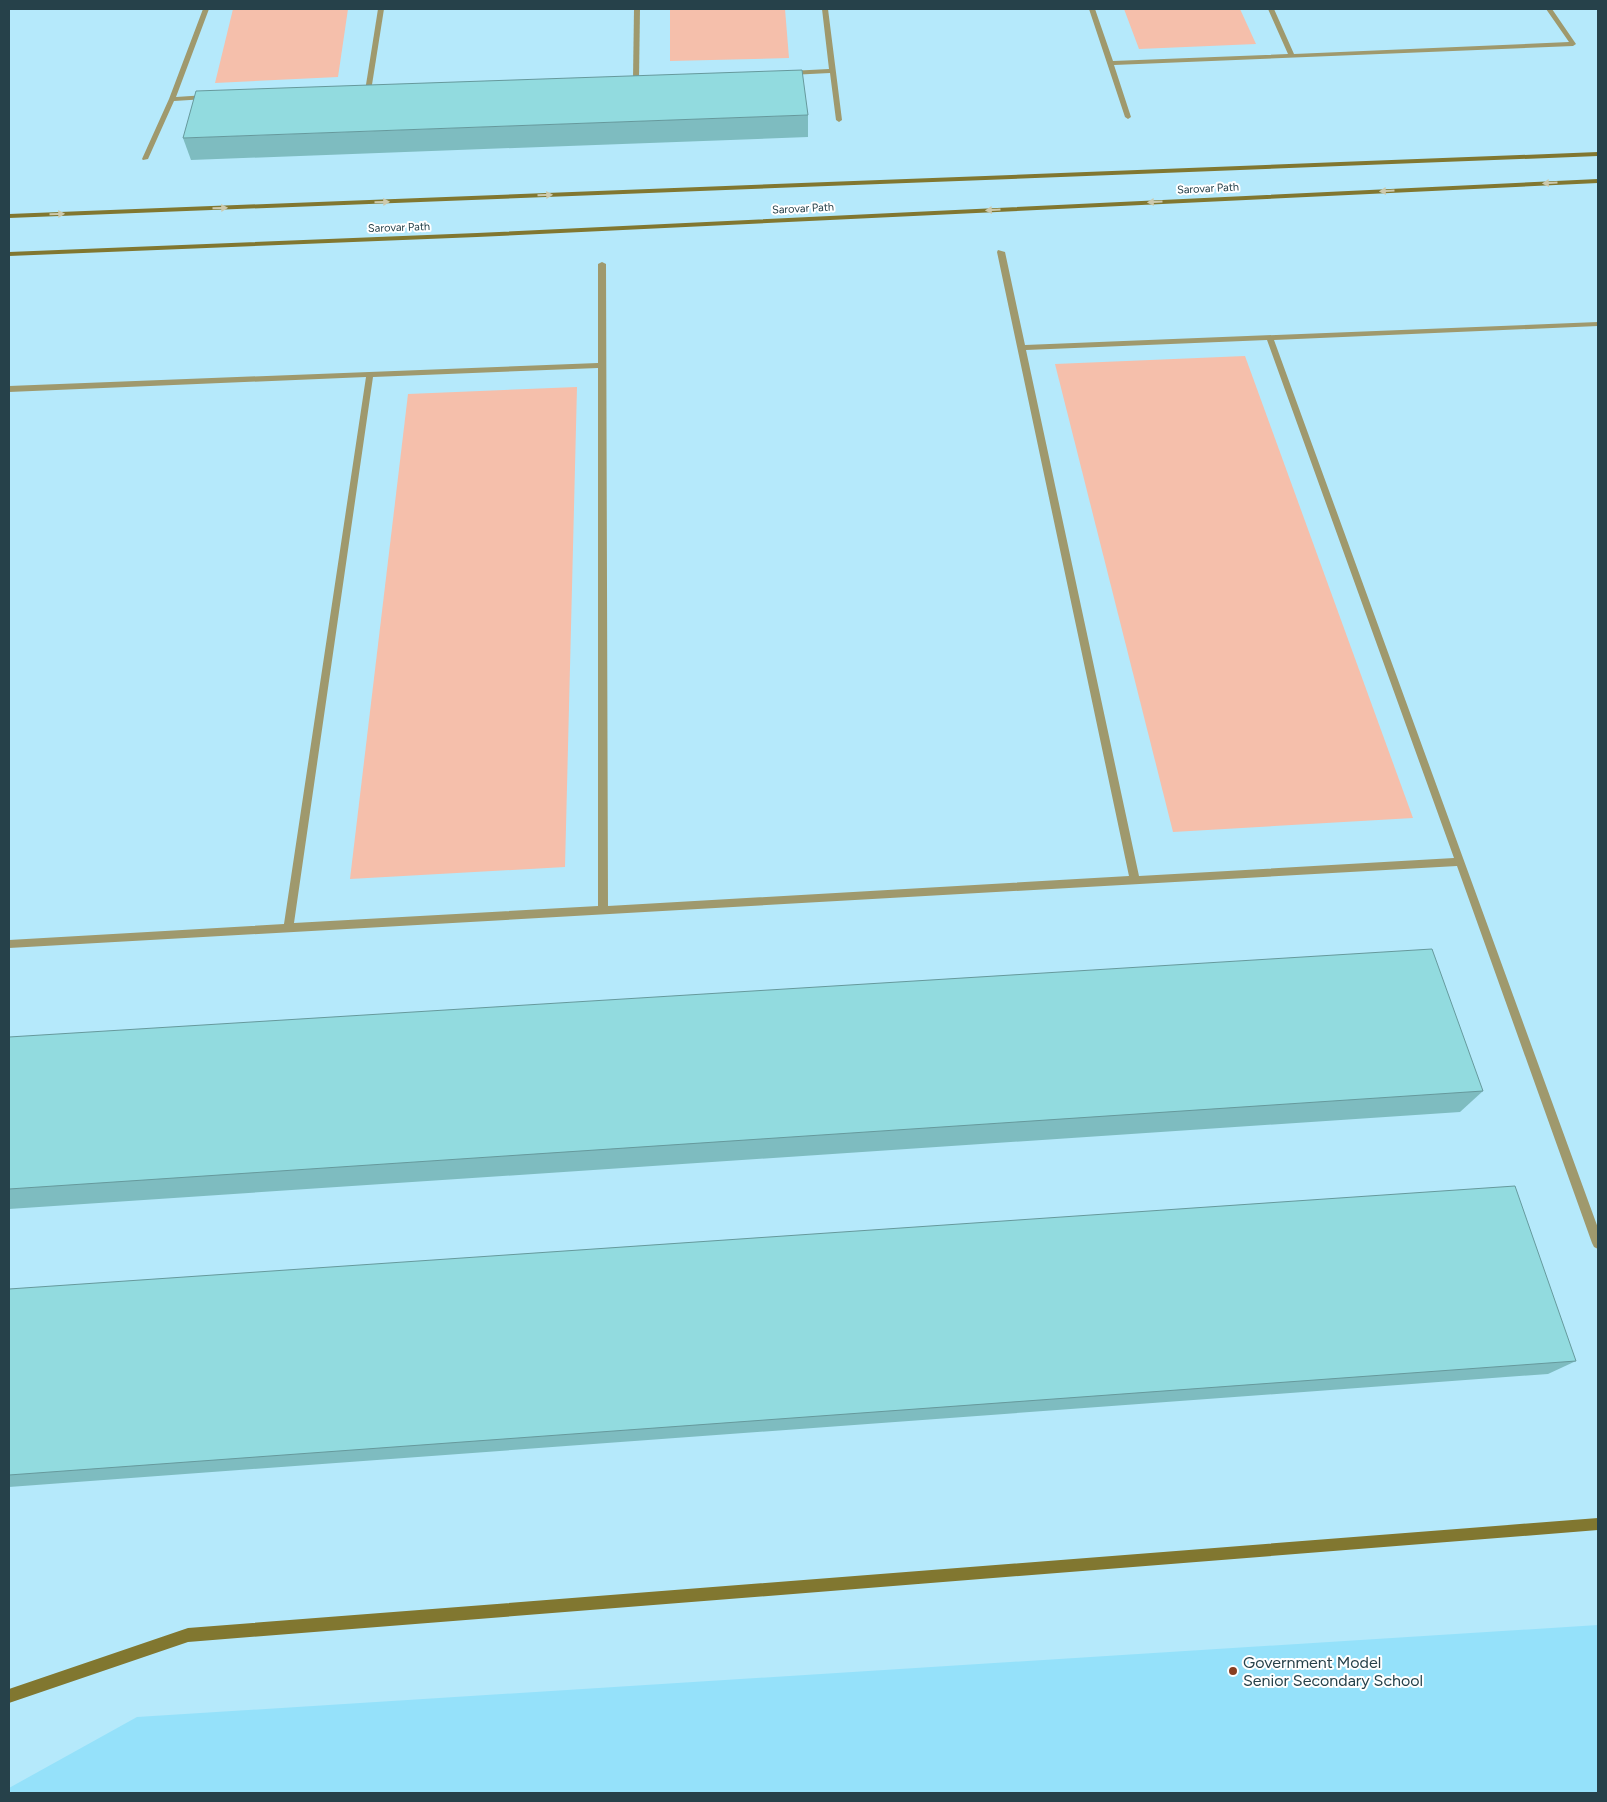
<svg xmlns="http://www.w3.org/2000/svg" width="1607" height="1802" font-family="Figtree,sans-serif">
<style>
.built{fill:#95e1fa}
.green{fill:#f5bfab}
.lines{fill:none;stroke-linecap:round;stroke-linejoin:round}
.street{fill:#9f996d;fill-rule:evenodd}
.secondary{fill:#817730;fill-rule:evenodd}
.wall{fill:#7ebcc0}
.building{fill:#92dbdf;stroke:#66999c}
.oneway{fill:#cdc9ac}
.poi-dot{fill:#883f22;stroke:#fff;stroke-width:2}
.labels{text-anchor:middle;stroke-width:4;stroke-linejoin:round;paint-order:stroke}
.far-street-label{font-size:11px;fill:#26414a;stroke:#fff}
.near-poi-label{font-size:16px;fill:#26414a;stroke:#fff;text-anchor:start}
</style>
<rect width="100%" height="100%" fill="#b5e9fb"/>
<polygon class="built" points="1598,1625 1598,1793 9,1793 9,1788 137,1717"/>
<g class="green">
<polygon points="233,9 348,9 338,77 215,83"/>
<polygon points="670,9 785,9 789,58 670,61"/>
<polygon points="1124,9 1240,9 1256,44 1139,49"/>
<polygon points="1245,356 1413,818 1173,832 1055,364"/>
<polygon points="577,387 565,867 350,879 408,394"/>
</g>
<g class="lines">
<g class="street">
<polygon points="203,9 209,9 176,97 206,95 209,97 206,99 174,101 148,159 143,160 142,159 169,99"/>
<polygon points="378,9 384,9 371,91 368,93 365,91"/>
<polygon points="634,9 640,9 639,79 636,81 633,79"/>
<polygon points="822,9 828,9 842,120 839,122 836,120 830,73 790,75 787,73 790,71 829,69"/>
<polygon points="1089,9 1095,9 1113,61 1288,54 1268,9 1274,9 1294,54 1569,42 1546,9 1552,9 1576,44 1573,46 1114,65 1131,117 1128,119 1125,117"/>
<path d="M998 250 1005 252 1025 345 1598 322V326L1274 340 1598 1228V1249L1594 1247 1592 1243 1457 866 9 948V940L284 924 366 377 9 392V386L598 363V264L602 262 606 264 608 906 1129 876 997 252ZM1267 340 1454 858 1139 876 1026 350ZM598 368V906L294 923 373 377Z"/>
</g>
<g class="secondary">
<polygon points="1598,152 1598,156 9,218 9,214"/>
<polygon points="1598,179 1598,183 477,237 9,256 9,252 477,233"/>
<polygon points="1598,1518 1598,1530 188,1642 9,1703 9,1689 188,1628"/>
</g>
</g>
<g class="wall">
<polygon points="808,115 808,137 191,160 183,138"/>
<polygon points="9,1037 1483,1091 1460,1112 9,1209"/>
<polygon points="9,1289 1576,1361 1548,1374 9,1487"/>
</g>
<g class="building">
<polygon points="802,70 808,115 183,138 196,91"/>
<polygon points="1432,949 1483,1091 9,1189 9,1037"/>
<polygon points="1515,1186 1576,1361 9,1475 9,1289"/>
</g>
<defs><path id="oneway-solid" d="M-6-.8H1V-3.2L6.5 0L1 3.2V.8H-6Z" transform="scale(1.25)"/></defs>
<g class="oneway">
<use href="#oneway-solid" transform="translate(1550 183) rotate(177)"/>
<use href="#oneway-solid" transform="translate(1387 191) rotate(177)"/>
<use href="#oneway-solid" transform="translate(545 195) rotate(-2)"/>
<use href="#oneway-solid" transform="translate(382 202) rotate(-2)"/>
<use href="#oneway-solid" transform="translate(1155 202) rotate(177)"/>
<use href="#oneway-solid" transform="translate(220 208) rotate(-2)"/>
<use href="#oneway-solid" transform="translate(993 210) rotate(177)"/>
<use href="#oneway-solid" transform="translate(57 214) rotate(-2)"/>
</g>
<circle class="poi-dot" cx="1233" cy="1671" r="5"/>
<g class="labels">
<g class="far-street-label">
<text transform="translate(1208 188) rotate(-3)" y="4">Sarovar Path</text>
<text transform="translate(803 208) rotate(-3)" y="4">Sarovar Path</text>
<text transform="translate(399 227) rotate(-2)" y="4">Sarovar Path</text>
</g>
<g class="near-poi-label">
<text x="1243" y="1668">Government Model<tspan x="1243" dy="18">Senior Secondary School</tspan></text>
</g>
</g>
<rect width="1607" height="1802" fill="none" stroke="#26414a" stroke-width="20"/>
</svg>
